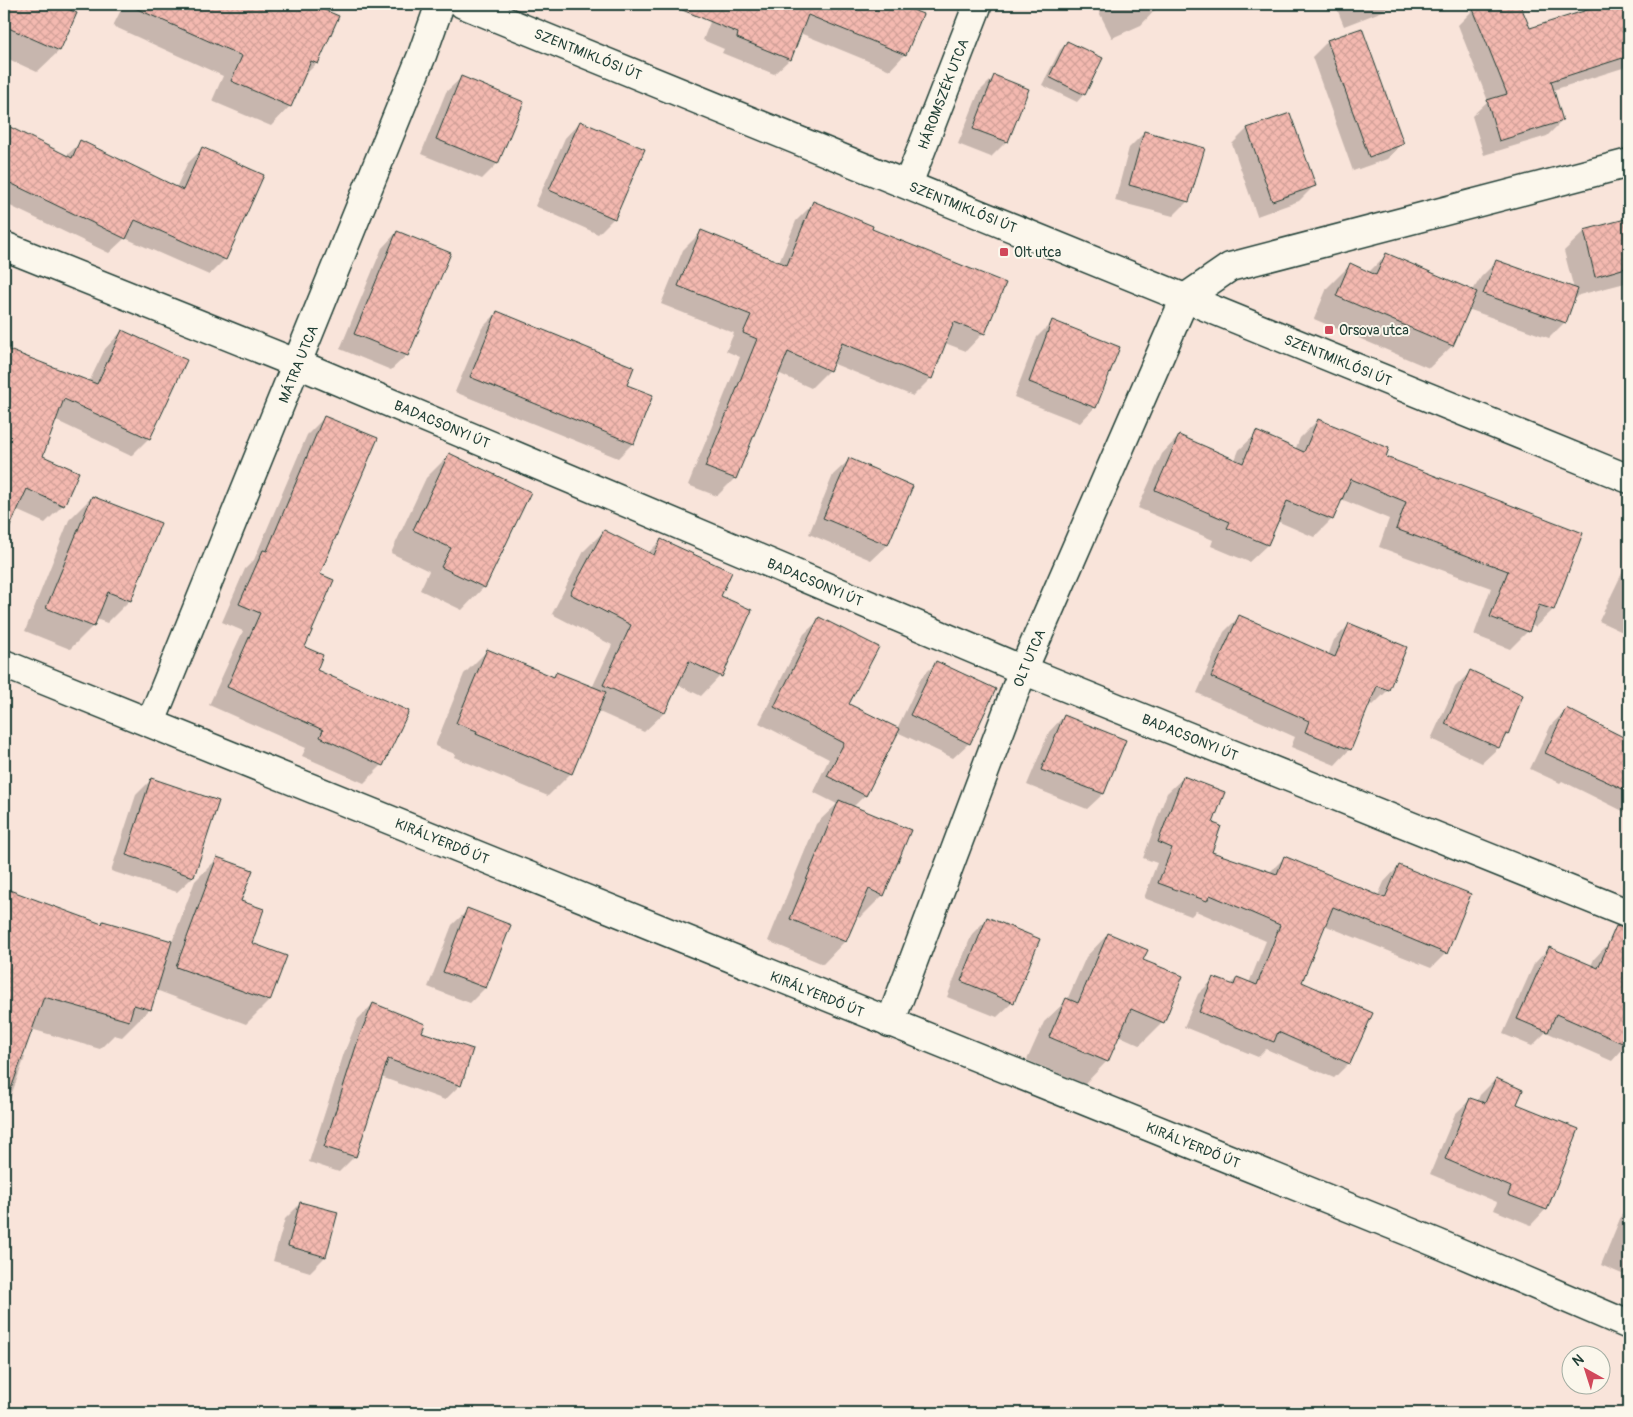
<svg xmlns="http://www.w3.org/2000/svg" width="1633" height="1417" font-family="Pangolin,sans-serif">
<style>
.shadow{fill:#0003}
.building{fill:url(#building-cross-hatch);stroke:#1f3d34}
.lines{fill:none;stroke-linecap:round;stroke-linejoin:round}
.minor-casing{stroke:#1f3d34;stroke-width:31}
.tertiary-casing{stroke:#1f3d34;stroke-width:31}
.minor{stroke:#fbf7ec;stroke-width:28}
.tertiary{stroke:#fbf7ec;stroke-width:28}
.poi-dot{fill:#d1495b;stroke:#fbf7ec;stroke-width:2}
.labels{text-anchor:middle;stroke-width:4;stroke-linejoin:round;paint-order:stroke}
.street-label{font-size:14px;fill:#1f3d34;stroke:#fbf7ec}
.poi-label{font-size:14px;fill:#1f3d34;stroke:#fbf7ec;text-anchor:start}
</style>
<defs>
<pattern id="building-cross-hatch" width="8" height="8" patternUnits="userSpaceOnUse" patternTransform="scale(1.25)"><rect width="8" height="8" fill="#f4b9b0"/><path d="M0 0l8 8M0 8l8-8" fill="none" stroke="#d1a098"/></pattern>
</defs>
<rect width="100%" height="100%" fill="#f9e4da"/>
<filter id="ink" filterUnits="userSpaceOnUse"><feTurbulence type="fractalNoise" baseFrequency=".02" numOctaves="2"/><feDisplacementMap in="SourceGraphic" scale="10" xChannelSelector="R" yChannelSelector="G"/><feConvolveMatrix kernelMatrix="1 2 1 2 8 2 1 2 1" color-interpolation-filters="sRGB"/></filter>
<g filter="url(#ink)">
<g class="shadow">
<polygon points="4,4 54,4 76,13 59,51 37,72 4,57"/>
<polygon points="124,4 307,4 337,17 317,63 302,78 290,106 271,126 212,101 223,76 113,26"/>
<polygon points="717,4 894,4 921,15 905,54 890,70 800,33 790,59 774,74 722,53 724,49 703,40"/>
<polygon points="1095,4 1154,4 1156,9 1141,25 1112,38"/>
<polygon points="1335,4 1390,4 1383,11 1344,26"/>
<polygon points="1488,4 1519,4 1529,30 1611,4 1629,4 1629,66 1553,90 1562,121 1547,136 1484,155 1472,116 1488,101 1458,25 1473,10"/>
<polygon points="1328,41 1402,144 1387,159 1353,171 1312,57"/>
<polygon points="1067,43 1084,94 1077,102 1042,85 1060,50"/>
<polygon points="462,77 523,103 497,164 482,179 421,154 446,92"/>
<polygon points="994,77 1007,141 991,157 958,144 979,92"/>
<polygon points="580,122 614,218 598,234 535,206 565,138"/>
<polygon points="4,125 66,156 81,142 176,188 187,164 202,149 225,259 209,275 125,238 109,253 6,204 4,209"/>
<polygon points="1247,129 1314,186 1299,201 1257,216 1232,144"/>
<polygon points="1145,132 1188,201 1173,216 1115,201 1129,148"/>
<polygon points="814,203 870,230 1004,284 983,333 966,351 945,343 931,378 913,396 832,363 829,370 811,388 778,373 735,478 717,496 688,485 740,357 726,351 734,333 661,304 683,250 701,232 779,263 796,221"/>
<polygon points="1629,219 1629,282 1579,295 1572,303 1565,322 1549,338 1468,309 1452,346 1429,368 1314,319 1327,288 1350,265 1368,273 1386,255 1472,292 1481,277 1496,262 1574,289 1564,251 1585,231"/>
<polygon points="397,232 407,355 391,370 340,349 382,248"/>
<polygon points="497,313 626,386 633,443 618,458 455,392 482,328"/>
<polygon points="1052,322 1095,407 1080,423 1014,397 1037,337"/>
<polygon points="122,331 149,438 131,456 55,420 41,456 63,505 45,523 16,510 4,537 4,350 89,382 105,349"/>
<polygon points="1629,368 1629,390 1624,389"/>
<polygon points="325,417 318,575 304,648 315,670 382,765 364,783 302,756 306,748 209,705 243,631 222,622 245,569 254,560 307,435"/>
<polygon points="1318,420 1384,457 1582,534 1553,610 1535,627 1530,625 1528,631 1510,649 1474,635 1491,588 1379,547 1389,519 1341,499 1332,519 1314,537 1277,521 1267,545 1249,562 1211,546 1213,540 1138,508 1162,454 1179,436 1235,460 1239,450 1257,433 1295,450 1300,438"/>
<polygon points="449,455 484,587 462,610 420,590 429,571 391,553 426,478"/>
<polygon points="849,460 912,486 887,545 871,560 809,534 833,475"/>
<polygon points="92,497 130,600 107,623 96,619 93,626 70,649 25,631 69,520"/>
<polygon points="604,531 648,553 661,540 719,596 720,676 701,696 677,684 664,713 644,732 597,711 571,773 548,796 454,757 455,754 435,746 464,674 487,651 552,678 557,673 592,688 612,645 552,614 584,551"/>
<polygon points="1629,563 1629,635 1599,621 1624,569"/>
<polygon points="1240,616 1328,656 1334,640 1349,625 1388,690 1373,705 1369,704 1350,749 1335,765 1291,747 1295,737 1197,693 1224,632"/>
<polygon points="820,619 848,704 897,729 921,678 937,662 969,743 953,758 897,732 865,795 853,807 883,895 860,918 856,916 845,941 823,964 768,941 816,824 837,804 813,792 829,759 759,723 804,634"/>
<polygon points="1470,672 1507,734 1498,748 1482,763 1431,739 1455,687"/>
<polygon points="1566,710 1629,741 1629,814 1562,781 1560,783 1530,769 1551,725"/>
<polygon points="1064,716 1124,741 1103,794 1087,809 1027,785 1049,732"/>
<polygon points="1183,778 1211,824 1210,853 1269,873 1285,857 1378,896 1384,882 1399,866 1446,953 1431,968 1324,925 1300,983 1349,1063 1334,1078 1266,1049 1258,1057 1184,1027 1198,994 1214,979 1230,985 1237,978 1249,983 1266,941 1196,911 1191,916 1144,898 1157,863 1143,858 1167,793"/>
<polygon points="151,780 217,801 193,877 177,892 111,871 136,795"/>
<polygon points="218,858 240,902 250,944 285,957 269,1001 246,1024 156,990 150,1009 122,1037 114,1035 100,1049 31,1029 21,1056 25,1057 4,1115 4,889 101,924 103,922 172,942 195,881"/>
<polygon points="468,910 509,925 485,988 470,1003 428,987 452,925"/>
<polygon points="987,919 1013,1002 997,1017 947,997 972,934"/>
<polygon points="1108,934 1142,960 1163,1022 1140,1045 1118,1035 1107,1061 1085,1084 1027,1060 1044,1022 1067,1000 1086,957"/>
<polygon points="1609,943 1629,952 1629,1042 1612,1061 1546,1032 1532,1046 1503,1034 1534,964 1549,948 1591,966 1594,959"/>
<polygon points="373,1004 420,1033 460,1085 445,1100 381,1077 355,1156 339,1172 309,1162 344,1053 358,1019"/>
<polygon points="1496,1079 1515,1105 1546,1209 1531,1225 1494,1210 1497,1202 1430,1174 1455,1114 1471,1099 1477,1102 1480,1095"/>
<polygon points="301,1203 325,1257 310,1272 273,1261 285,1219"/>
<polygon points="1629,1204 1629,1277 1601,1265 1624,1209"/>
</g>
<g class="building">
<polygon points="4,4 57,4 77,13 60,51 4,26"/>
<polygon points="126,4 310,4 339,16 318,64 311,61 291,107 231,81 242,56"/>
<polygon points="668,4 897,4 923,14 906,55 808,15 791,60 737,38 738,33"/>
<polygon points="1471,4 1520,4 1530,28 1606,4 1629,4 1629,56 1551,81 1563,121 1499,141 1487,100 1507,94"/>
<polygon points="1362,28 1404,144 1369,157 1327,40"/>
<polygon points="1067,41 1103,58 1085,95 1049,77"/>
<polygon points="994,75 1029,89 1008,142 973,129"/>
<polygon points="461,76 524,102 498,164 436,139"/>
<polygon points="1290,113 1316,186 1272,201 1247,128"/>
<polygon points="580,121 645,149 615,219 549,190"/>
<polygon points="4,124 72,158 80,140 183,190 202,147 264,175 226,260 135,220 126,239 4,180"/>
<polygon points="1144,131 1205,148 1189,202 1129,185"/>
<polygon points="813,201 873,226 872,229 1006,283 985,334 954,322 932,379 842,343 830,371 788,352 736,479 705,467 757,339 743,333 751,315 678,286 701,230 787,265"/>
<polygon points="1629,218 1629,267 1595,277 1584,230"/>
<polygon points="397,231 451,253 408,356 354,334"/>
<polygon points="1386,253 1477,292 1453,346 1336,296 1350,263 1376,275"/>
<polygon points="1496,260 1578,289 1566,323 1483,294"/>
<polygon points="497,311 634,367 627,385 653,395 634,444 470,377"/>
<polygon points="1052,320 1120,347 1096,408 1029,382"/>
<polygon points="122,330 187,360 150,439 64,399 43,456 79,472 64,506 27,489 4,540 4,348 97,384"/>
<polygon points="324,416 378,438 320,574 334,580 305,647 323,655 317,670 409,711 383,766 320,737 323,730 227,687 260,613 239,604 263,550 267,551"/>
<polygon points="1318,419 1389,448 1386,457 1583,533 1554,610 1539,605 1529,632 1490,617 1508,571 1396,529 1406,502 1351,479 1333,520 1287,501 1268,545 1227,528 1230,522 1155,490 1179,435 1243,463 1256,431 1304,452"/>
<polygon points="449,453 531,492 485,588 441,567 451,548 413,530"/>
<polygon points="849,458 913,486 888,545 823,518"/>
<polygon points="92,496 161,523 131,601 108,592 94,627 46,608"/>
<polygon points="604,530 654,555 661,539 732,572 721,596 752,610 722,677 689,661 665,713 603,685 631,625 570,594"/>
<polygon points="1239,615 1335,657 1349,623 1407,647 1389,690 1377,686 1351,750 1305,732 1309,721 1211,677"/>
<polygon points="819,617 879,647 849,704 900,729 866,796 827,776 844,743 774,707"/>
<polygon points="487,649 554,677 556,672 606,692 572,774 476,734 477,731 456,723"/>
<polygon points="936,661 996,689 970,744 910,715"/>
<polygon points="1470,670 1523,695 1508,735 1506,734 1499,748 1445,724"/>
<polygon points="1566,708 1629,740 1629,792 1545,753"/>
<polygon points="1064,715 1126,740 1104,794 1041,770"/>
<polygon points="1183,776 1225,792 1213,823 1221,826 1212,852 1277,874 1284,856 1385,898 1399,865 1471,894 1447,954 1333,907 1302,982 1373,1013 1350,1064 1278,1032 1274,1042 1199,1012 1213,977 1234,985 1237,977 1257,985 1280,925 1210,895 1207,901 1158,883 1172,848 1158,842"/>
<polygon points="151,778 219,801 194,877 126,855"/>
<polygon points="839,800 911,830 884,896 869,889 846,942 790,919"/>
<polygon points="217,857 253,870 241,901 264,909 252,943 287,956 270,1001 176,967"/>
<polygon points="4,888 102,924 103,921 172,941 151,1010 134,1005 129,1021 44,997 8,1097 4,1096"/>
<polygon points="467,908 511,925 486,988 443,972"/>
<polygon points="987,917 1040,939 1014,1003 961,981"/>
<polygon points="1616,926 1629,929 1629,1046 1556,1014 1548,1032 1517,1019 1549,947 1598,968"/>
<polygon points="1108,933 1148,950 1143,960 1183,976 1164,1023 1131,1009 1108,1062 1049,1037 1066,998 1078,1003"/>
<polygon points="373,1003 425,1024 422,1032 473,1049 461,1086 388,1059 356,1157 324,1147 359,1037"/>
<polygon points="1496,1078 1523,1090 1517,1104 1579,1129 1547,1210 1508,1195 1511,1187 1445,1159 1470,1098 1485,1103"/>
<polygon points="300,1202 338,1212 326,1257 288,1246"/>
</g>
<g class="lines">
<defs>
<g id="minor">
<polyline points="908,184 978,4"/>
<polyline points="4,246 298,364 1023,670 1629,914"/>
<polyline points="4,664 1437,1243 1629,1325"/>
<polyline points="151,722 422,55 440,4"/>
<polyline points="890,1023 1023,670 1185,298 1230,267 1629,163"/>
</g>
<polyline id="tertiary" points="463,4 1629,479"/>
</defs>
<use href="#minor" class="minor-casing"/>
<use href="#tertiary" class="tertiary-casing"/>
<use href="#minor" class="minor"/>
<use href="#tertiary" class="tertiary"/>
</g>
</g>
<g class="poi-dot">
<rect x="999" y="247" width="10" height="10" rx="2.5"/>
<rect x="1324" y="325" width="10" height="10" rx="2.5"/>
</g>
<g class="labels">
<g class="street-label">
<text transform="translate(588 54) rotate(22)" y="5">SZENTMIKLÓSI ÚT</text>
<text transform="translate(943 94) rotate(-69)" y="5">HÁROMSZÉK UTCA</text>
<text transform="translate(963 207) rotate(22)" y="5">SZENTMIKLÓSI ÚT</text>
<text transform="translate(1338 360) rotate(22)" y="5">SZENTMIKLÓSI ÚT</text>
<text transform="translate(298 364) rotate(-68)" y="5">MÁTRA UTCA</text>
<text transform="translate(442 424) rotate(23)" y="5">BADACSONYI ÚT</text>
<text transform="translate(815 582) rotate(23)" y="5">BADACSONYI ÚT</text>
<text transform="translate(1029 658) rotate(-67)" y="5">OLT UTCA</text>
<text transform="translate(1190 737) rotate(22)" y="5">BADACSONYI ÚT</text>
<text transform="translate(442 841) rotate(22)" y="5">KIRÁLYERDŐ ÚT</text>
<text transform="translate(817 994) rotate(22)" y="5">KIRÁLYERDŐ ÚT</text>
<text transform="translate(1193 1145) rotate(22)" y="5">KIRÁLYERDŐ ÚT</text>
</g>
<g class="poi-label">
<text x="1014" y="257">Olt utca</text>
<text x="1339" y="335">Orsova utca</text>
</g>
</g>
<rect width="1633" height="1417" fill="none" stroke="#fbf7ec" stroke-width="20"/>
<rect x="10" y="10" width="1613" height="1397" fill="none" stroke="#1f3d34" stroke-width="2" filter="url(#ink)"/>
<g transform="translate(1586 1370) rotate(321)"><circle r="24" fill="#fbf7ec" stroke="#a3ada2"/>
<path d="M0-4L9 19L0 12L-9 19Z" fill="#d1495b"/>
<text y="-8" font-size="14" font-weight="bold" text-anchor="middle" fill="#1f3d34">N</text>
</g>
</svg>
